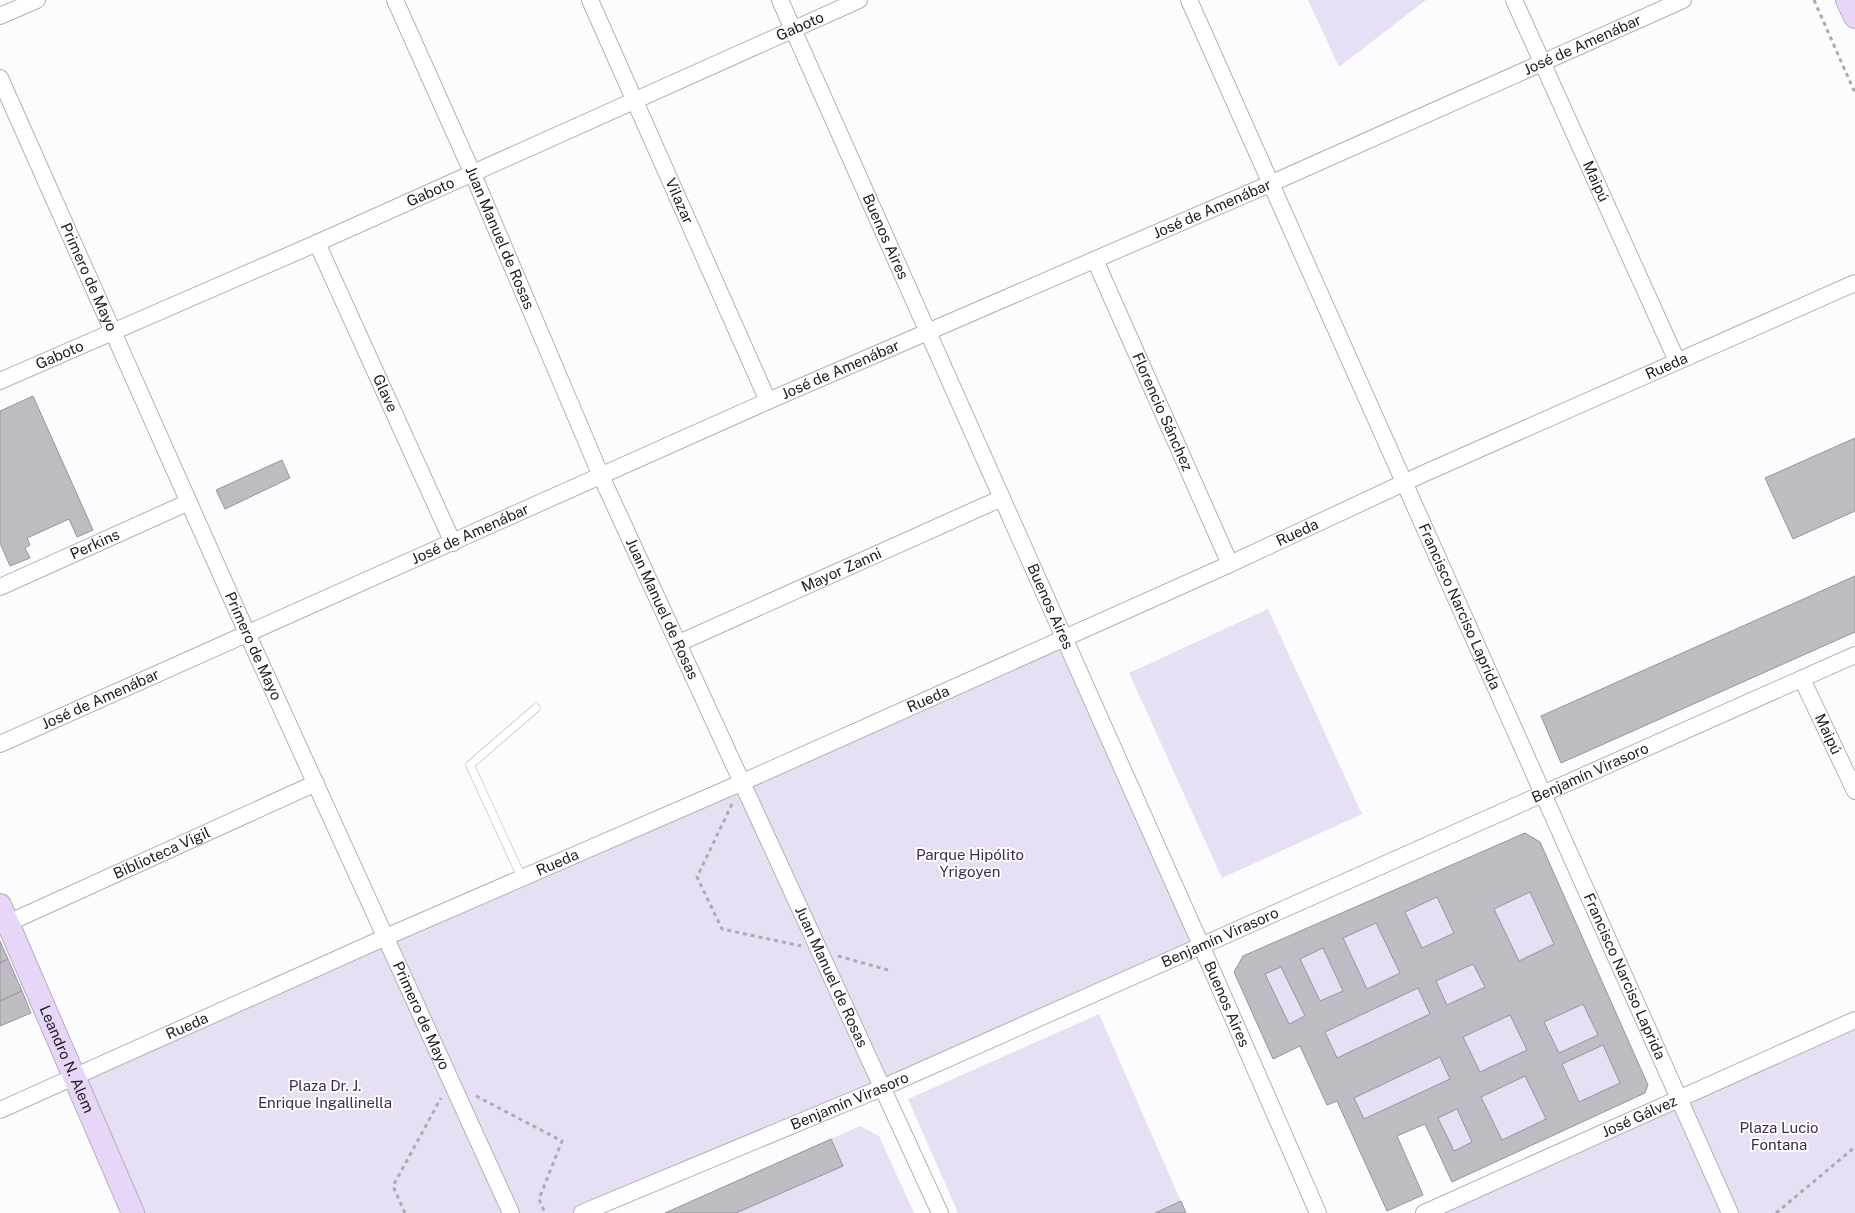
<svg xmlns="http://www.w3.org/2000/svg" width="1855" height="1213" font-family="'Public Sans',sans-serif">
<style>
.green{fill:#e7e0f5}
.building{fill:#bebbc3;stroke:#97949c;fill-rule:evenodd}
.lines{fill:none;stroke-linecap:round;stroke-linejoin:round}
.lane-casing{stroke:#b3b0b8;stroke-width:9}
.street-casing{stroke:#b3b0b8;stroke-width:18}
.secondary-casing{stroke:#b3b0b8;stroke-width:24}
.path{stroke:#adabaf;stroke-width:3;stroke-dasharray:4 4;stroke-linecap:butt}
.lane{stroke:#fff;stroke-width:8}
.street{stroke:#fff;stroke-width:16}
.secondary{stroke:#e6d7f9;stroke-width:22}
.labels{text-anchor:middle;stroke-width:4;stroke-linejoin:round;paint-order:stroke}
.street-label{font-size:15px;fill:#232125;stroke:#fff}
.park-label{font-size:15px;fill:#3c2b53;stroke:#fff}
</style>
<rect width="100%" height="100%" fill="#fcfbfe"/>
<g class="green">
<polygon points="1308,0 1426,0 1339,67"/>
<polygon points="1268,609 1362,814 1222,878 1129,673"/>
<polygon points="1063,637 1201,945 582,1213 133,1213 76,1077"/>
<polygon points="1530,892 1554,944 1519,961 1494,909"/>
<polygon points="1437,897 1454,933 1422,948 1405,912"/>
<polygon points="1376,923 1400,973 1367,989 1343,938"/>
<polygon points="1323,948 1343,991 1320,1001 1300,959"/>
<polygon points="1473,964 1485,987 1447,1005 1436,981"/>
<polygon points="1281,967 1305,1016 1289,1024 1265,974"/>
<polygon points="1418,988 1430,1014 1337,1058 1325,1032"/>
<polygon points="1583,1004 1598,1035 1559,1053 1544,1022"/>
<polygon points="1099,1014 1186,1213 958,1213 908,1099"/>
<polygon points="1510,1015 1527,1050 1480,1072 1463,1037"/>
<polygon points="1855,1020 1855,1213 1424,1213"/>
<polygon points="1603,1045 1620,1083 1579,1102 1562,1064"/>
<polygon points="1440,1057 1450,1079 1364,1119 1354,1098"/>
<polygon points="1525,1076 1546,1119 1502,1140 1481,1097"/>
<polygon points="1457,1109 1472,1142 1454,1151 1438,1118"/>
<polygon points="860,1126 879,1136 914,1213 665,1213"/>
</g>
<g class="building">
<polygon points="33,396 93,530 77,537 69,519 27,538 30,545 25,548 30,558 10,566 0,543 0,411"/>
<polygon points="1855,438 1855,511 1793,539 1765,478"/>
<polygon points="282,460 290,478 225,509 216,490"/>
<polygon points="1855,576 1855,632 1561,763 1541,716"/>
<path d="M1525 833 1540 842 1648 1085 1645 1093 1452 1182 1425 1124 1397 1136 1423 1195 1387 1211 1337 1101 1327 1105 1300 1046 1273 1059 1234 972 1243 956ZM1530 892 1554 944 1519 961 1494 909ZM1437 897 1454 933 1422 948 1405 912ZM1376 923 1400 973 1367 989 1343 938ZM1323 948 1343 991 1320 1001 1300 959ZM1473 964 1485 987 1447 1005 1436 981ZM1281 967 1305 1016 1289 1024 1265 974ZM1418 988 1430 1014 1337 1058 1325 1032ZM1583 1004 1598 1035 1559 1053 1544 1022ZM1510 1015 1527 1050 1480 1072 1463 1037ZM1603 1045 1620 1083 1579 1102 1562 1064ZM1440 1057 1450 1079 1364 1119 1354 1098ZM1525 1076 1546 1119 1502 1140 1481 1097ZM1457 1109 1472 1142 1454 1151 1438 1118Z"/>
<polygon points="0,941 8,959 0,963"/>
<polygon points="8,959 22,991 0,1001 0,963"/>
<polygon points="22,991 31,1013 0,1026 0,1001"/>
<polygon points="831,1139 843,1166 736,1213 665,1213"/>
<polygon points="1181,1201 1186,1213 1155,1213"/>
</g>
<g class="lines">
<defs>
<polyline id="lane" points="522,878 470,765 536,708"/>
<g id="street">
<path id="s1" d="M395 0 472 172 601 476 940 1213"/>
<path id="s2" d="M590 0 768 401"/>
<path id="s3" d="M780 0 1201 945 1318 1213"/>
<path id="s4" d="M1189 0 1730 1213"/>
<path id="s5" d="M1514 0 1677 361"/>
<polyline points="0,16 37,0"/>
<path id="s6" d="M0 78 247 633 511 1213"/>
<path id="s7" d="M317 243 453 543"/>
<path id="s8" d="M1095 260 1230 564"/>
<path id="s9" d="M0 381 317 243 859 0"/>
<path id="s10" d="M0 587 189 502"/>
<path id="s11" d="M679 643 1002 498"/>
<path id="s12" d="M1802 679 1855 791"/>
<path id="s13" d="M0 744 768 401 1272 183 1683 0"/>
<path id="s14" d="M8 923 316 783"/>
<path id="s15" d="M0 1110 386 937 743 782 1230 564 1425 473 1855 283"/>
<path id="s16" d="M582 1213 884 1087 1855 655"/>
<path id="s17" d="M1424 1213 1855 1020"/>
</g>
<g id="secondary">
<polyline points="1847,0 1855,17"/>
<path id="s18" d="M0 905 133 1213"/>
</g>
</defs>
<use href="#lane" class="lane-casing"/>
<use href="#street" class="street-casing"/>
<use href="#secondary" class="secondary-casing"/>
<g class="path">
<polyline points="1814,0 1855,93"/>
<polyline points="732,804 697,877 722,929 801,946"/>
<polyline points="838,956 888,970"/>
<polyline points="476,1096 562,1141 539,1199 545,1213"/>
<polyline points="405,1213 393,1186 441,1098"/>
<polyline points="1776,1213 1855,1147"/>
</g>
<use href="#lane" class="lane"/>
<use href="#street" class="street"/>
<use href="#secondary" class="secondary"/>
</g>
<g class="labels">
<g class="street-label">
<text dy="5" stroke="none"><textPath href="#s9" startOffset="875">Gaboto</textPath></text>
<text dy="5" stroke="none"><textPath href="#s13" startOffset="1730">José de Amenábar</textPath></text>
<text dy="5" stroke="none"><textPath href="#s5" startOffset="199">Maipú</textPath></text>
<text dy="5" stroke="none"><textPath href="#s9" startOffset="470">Gaboto</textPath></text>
<text dy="5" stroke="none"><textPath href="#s2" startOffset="220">Vilazar</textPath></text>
<text dy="5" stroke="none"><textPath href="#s13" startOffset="1325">José de Amenábar</textPath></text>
<text dy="5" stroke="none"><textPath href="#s3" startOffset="259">Buenos Aires</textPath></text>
<text dy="5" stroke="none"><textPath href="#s1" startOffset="260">Juan Manuel de Rosas</textPath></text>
<text dy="5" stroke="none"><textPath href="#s6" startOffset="218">Primero de Mayo</textPath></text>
<text dy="5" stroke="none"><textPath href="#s9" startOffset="65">Gaboto</textPath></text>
<text dy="5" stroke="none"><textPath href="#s15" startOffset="1825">Rueda</textPath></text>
<text dy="5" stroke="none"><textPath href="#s13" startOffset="920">José de Amenábar</textPath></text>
<text dy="5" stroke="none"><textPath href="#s7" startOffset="165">Glave</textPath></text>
<text dy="5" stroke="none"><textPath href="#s8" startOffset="166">Florencio Sánchez</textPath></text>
<text dy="5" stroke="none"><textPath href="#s15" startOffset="1420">Rueda</textPath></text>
<text dy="5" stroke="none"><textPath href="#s13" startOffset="515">José de Amenábar</textPath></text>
<text dy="5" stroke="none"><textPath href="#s10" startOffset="104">Perkins</textPath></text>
<text dy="5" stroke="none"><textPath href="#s11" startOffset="178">Mayor Zanni</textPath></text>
<text dy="5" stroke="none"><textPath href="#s3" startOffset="664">Buenos Aires</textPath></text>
<text dy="5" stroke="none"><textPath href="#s4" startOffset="664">Francisco Narciso Laprida</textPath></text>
<text dy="5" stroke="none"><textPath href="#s1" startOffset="665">Juan Manuel de Rosas</textPath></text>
<text dy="5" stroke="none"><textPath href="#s6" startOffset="622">Primero de Mayo</textPath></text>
<text dy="5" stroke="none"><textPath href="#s15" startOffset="1015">Rueda</textPath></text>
<text dy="5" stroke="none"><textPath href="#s13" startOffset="110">José de Amenábar</textPath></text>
<text dy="5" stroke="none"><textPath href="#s12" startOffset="61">Maipú</textPath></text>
<text dy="5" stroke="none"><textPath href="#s16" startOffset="1100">Benjamín Virasoro</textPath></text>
<text dy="5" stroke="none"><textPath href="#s14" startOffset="169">Biblioteca Vigil</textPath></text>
<text dy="5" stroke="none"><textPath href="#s15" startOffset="610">Rueda</textPath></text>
<text dy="5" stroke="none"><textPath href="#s16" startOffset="695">Benjamín Virasoro</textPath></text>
<text dy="5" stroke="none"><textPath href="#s1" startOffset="1070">Juan Manuel de Rosas</textPath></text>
<text dy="5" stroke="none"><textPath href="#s4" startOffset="1069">Francisco Narciso Laprida</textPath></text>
<text dy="5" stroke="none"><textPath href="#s3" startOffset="1099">Buenos Aires</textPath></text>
<text dy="5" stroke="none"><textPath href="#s6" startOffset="1028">Primero de Mayo</textPath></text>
<text dy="5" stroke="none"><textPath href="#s15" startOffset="205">Rueda</textPath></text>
<text dy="5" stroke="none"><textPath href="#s18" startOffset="168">Leandro N. Alem</textPath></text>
<text dy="5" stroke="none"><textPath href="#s16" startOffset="290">Benjamín Virasoro</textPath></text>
<text dy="5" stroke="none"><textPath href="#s17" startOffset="236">José Gálvez</textPath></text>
</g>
<g class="park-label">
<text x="970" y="860">Parque Hipólito<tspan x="970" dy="17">Yrigoyen</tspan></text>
<text x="325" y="1091">Plaza Dr. J.<tspan x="325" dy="17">Enrique Ingallinella</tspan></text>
<text x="1779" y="1133">Plaza Lucio<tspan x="1779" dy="17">Fontana</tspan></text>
</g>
</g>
</svg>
